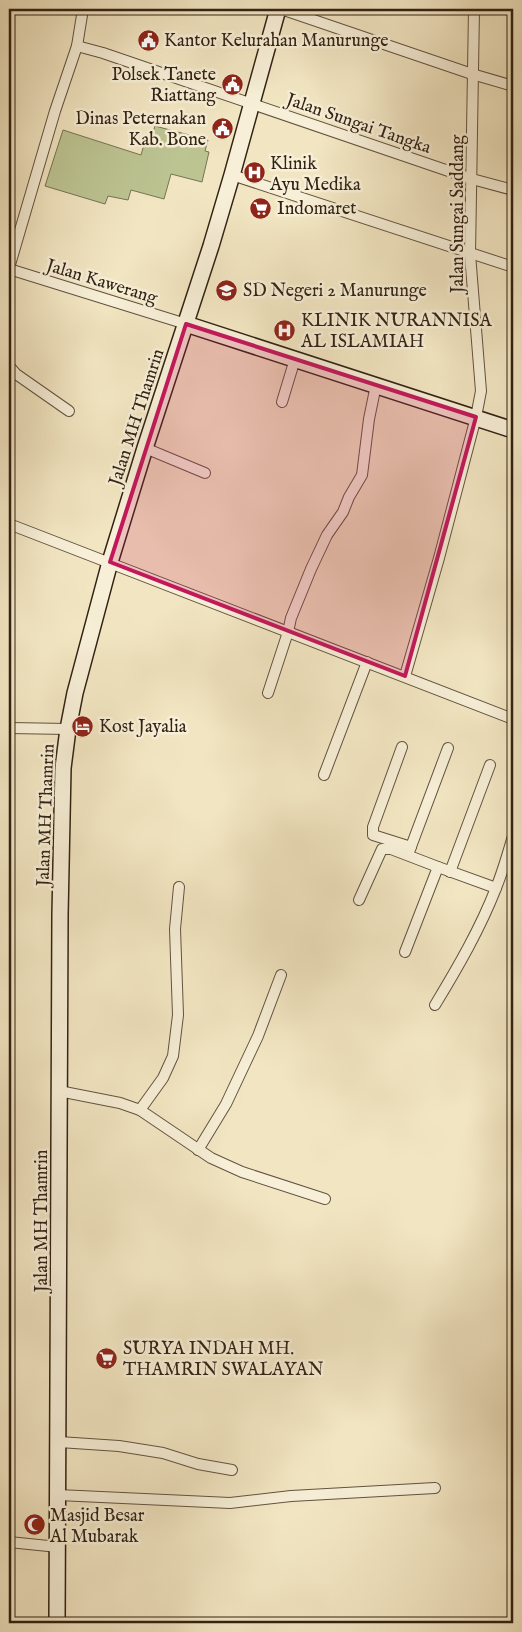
<svg xmlns="http://www.w3.org/2000/svg" width="522" height="1632" font-family="'IM FELL English',serif">
<style>
.grass{fill:#bcc492;stroke:#777353}
.lines{fill:none;stroke-linecap:round;stroke-linejoin:round}
.street-casing{stroke:#625340;stroke-width:12}
.secondary-casing{stroke:#322214;stroke-width:18}
.street{stroke:#f7efd7;stroke-width:10}
.secondary{stroke:#f7efd7;stroke-width:15}
.marked{fill:#c2185b;fill-opacity:0.2;stroke:#c2185b;stroke-width:4;stroke-linejoin:round}
.labels{text-anchor:middle;stroke-width:5;stroke-linejoin:round;paint-order:stroke}
.poi-label{font-size:18px;fill:#322214;stroke:#f7efd7;text-anchor:start}
.street-label{font-size:18px;fill:#322214;stroke:#f7efd7}
</style>
<rect width="100%" height="100%" fill="#f2e6c2"/>
<filter id="stains"><feTurbulence type="fractalNoise" baseFrequency=".004" numOctaves="4"/><feColorMatrix values="0 0 0 0 .2 0 0 0 0 .09 0 0 0 0 .02 0 0 0 .5 -.17"/></filter>
<radialGradient id="worn" r=".72"><stop offset=".6" stop-color="#630" stop-opacity="0"/><stop offset="1" stop-color="#630" stop-opacity=".3"/></radialGradient>
<polygon class="grass" points="155,126 208,140 205,151 209,152 202,182 171,174 164,199 131,190 128,200 108,196 105,204 45,186 63,130 141,155 147,134 152,135"/>
<g class="lines">
<defs>
<g id="street">
<polyline points="281,9 472,74 513,86"/>
<polyline points="77,46 103,53 472,179 513,190"/>
<polyline points="232,175 513,267"/>
<polyline points="9,268 55,111 77,46 83,9"/>
<polyline points="9,269 186,324"/>
<polyline points="9,366 16,374 69,411"/>
<polyline points="282,402 295,359"/>
<polyline points="145,448 205,473"/>
<polyline points="9,524 513,719"/>
<polyline points="405,676 439,558 476,417 481,391 470,254 474,9"/>
<polyline points="268,693 288,632 291,618 311,569 327,535 343,512 349,497 362,475 369,419 376,385"/>
<polyline points="9,728 68,729"/>
<polyline points="402,747 373,827 373,835 411,847"/>
<polyline points="324,775 367,662"/>
<polyline points="409,852 448,748"/>
<polyline points="450,872 490,765"/>
<polyline points="359,900 382,849 391,849 438,867 496,888"/>
<polyline points="405,952 438,867"/>
<path d="M435 1005C458 967 480 929 496 888 503 871 508 853 513 836"/>
<polyline points="59,1091 120,1103 140,1110 163,1078 173,1056 178,1015 175,929 179,887"/>
<polyline points="140,1110 211,1158 242,1172 325,1199"/>
<polyline points="198,1150 226,1104 258,1036 281,975"/>
<polyline points="59,1442 119,1446 163,1453 198,1464 232,1470"/>
<polyline points="58,1495 230,1503 291,1496 435,1488"/>
<polyline points="9,1542 58,1547"/>
</g>
<g id="secondary">
<polyline points="186,324 513,430"/>
<polyline points="57,1623 60,915 63,768 68,729 75,693 110,562 145,448 211,246 232,175 278,9"/>
</g>
</defs>
<use href="#street" class="street-casing"/>
<use href="#secondary" class="secondary-casing"/>
<use href="#street" class="street"/>
<use href="#secondary" class="secondary"/>
</g>
<path class="marked" d="M186 324 476 417 405 676 110 562Z"/>
<defs>
<symbol id="civic-disc" viewBox="-11 -11 22 22"><circle r="9.5" fill="#8f2418" stroke="#f7efd7"/><path d="M-.6-6.5H3V-4.5H.6V-3L4-1V1h2V6H-6V1h2V-1L-.6-3ZM-1.2 2.5V6h2.4V2.5Z" fill="#fff"/></symbol>
<symbol id="hospital-disc" viewBox="-11 -11 22 22"><circle r="9.5" fill="#8f2418" stroke="#f7efd7"/><path d="M-5-5h3v3.5h4V-5h3V5h-3V1.5h-4V5h-3Z" fill="#fff"/></symbol>
<symbol id="supermarket-disc" viewBox="-11 -11 22 22"><circle r="9.5" fill="#8f2418" stroke="#f7efd7"/><path d="M-6-5.5h2.5l.6 2H6L4.5 2H-2.5L-4.4-4H-6ZM-1.5 3.2a1.3 1.3 0 1 0 .1 0ZM3 3.2a1.3 1.3 0 1 0 .1 0Z" fill="#fff"/></symbol>
<symbol id="school-disc" viewBox="-11 -11 22 22"><circle r="9.5" fill="#8f2418" stroke="#f7efd7"/><path d="M0-5L7-2L0 1L-7-2ZM-4 1L0 2.5L4 1V4Q0 6-4 4Z" fill="#fff"/></symbol>
<symbol id="hotel-disc" viewBox="-11 -11 22 22"><circle r="9.5" fill="#8f2418" stroke="#f7efd7"/><path d="M-6-4.5h1.5V1H6V5H4.5V3h-9V5H-6ZM-4 0a1.8 1.8 0 1 1 3.6 0ZM.5 0V-2.5h3Q6-2.5 6 0Z" fill="#fff"/></symbol>
<symbol id="mosque-disc" viewBox="-11 -11 22 22"><circle r="9.5" fill="#8f2418" stroke="#f7efd7"/><path d="M3.5-4.9A6 6 0 1 0 3.5 4.9A5 5 0 1 1 3.5-4.9Z" fill="#fff"/></symbol>
</defs>
<g fill-rule="evenodd">
<use href="#civic-disc" x="136" y="28" width="25" height="25"/>
<use href="#civic-disc" x="220" y="72" width="25" height="25"/>
<use href="#civic-disc" x="210" y="116" width="25" height="25"/>
<use href="#hospital-disc" x="242" y="160" width="25" height="25"/>
<use href="#supermarket-disc" x="248" y="196" width="25" height="25"/>
<use href="#school-disc" x="214" y="278" width="25" height="25"/>
<use href="#hospital-disc" x="272" y="318" width="25" height="25"/>
<use href="#hotel-disc" x="70" y="714" width="25" height="25"/>
<use href="#supermarket-disc" x="94" y="1346" width="25" height="25"/>
<use href="#mosque-disc" x="22" y="1512" width="25" height="25"/>
</g>
<g class="labels">
<g class="poi-label">
<text x="164" y="46">Kantor Kelurahan Manurunge</text>
<text x="216" y="80" text-anchor="end">Polsek Tanete<tspan x="216" dy="21">Riattang</tspan></text>
<text x="206" y="124" text-anchor="end">Dinas Peternakan<tspan x="206" dy="21">Kab. Bone</tspan></text>
<text x="270" y="169">Klinik<tspan x="270" dy="21">Ayu Medika</tspan></text>
<text x="277" y="214">Indomaret</text>
<text x="243" y="296">SD Negeri 2 Manurunge</text>
<text x="301" y="326">KLINIK NURANNISA<tspan x="301" dy="21">AL ISLAMIAH</tspan></text>
<text x="99" y="732">Kost Jayalia</text>
<text x="123" y="1354">SURYA INDAH MH.<tspan x="123" dy="21">THAMRIN SWALAYAN</tspan></text>
<text x="50" y="1521">Masjid Besar<tspan x="50" dy="21">Al Mubarak</tspan></text>
</g>
<g class="street-label">
<text transform="translate(359 123) rotate(19)" y="6">Jalan Sungai Tangka</text>
<text transform="translate(457 214) rotate(-90)" y="6">Jalan Sungai Saddang</text>
<text transform="translate(102 281) rotate(17)" y="6">Jalan Kawerang</text>
<text transform="translate(136 417) rotate(-72)" y="6">Jalan MH Thamrin</text>
<text transform="translate(45 815) rotate(-88)" y="6">Jalan MH Thamrin</text>
<text transform="translate(41 1221) rotate(-90)" y="6">Jalan MH Thamrin</text>
</g>
</g>
<rect width="522" height="1632" fill="none" stroke="#f2e6c2" stroke-width="30"/>
<rect x="10" y="10" width="502" height="1612" fill="none" stroke="#322214" stroke-width="2.5"/>
<rect x="15" y="15" width="492" height="1602" fill="none" stroke="#322214"/>
<rect width="100%" height="100%" filter="url(#stains)"/>
<rect width="100%" height="100%" fill="url(#worn)"/>
</svg>
